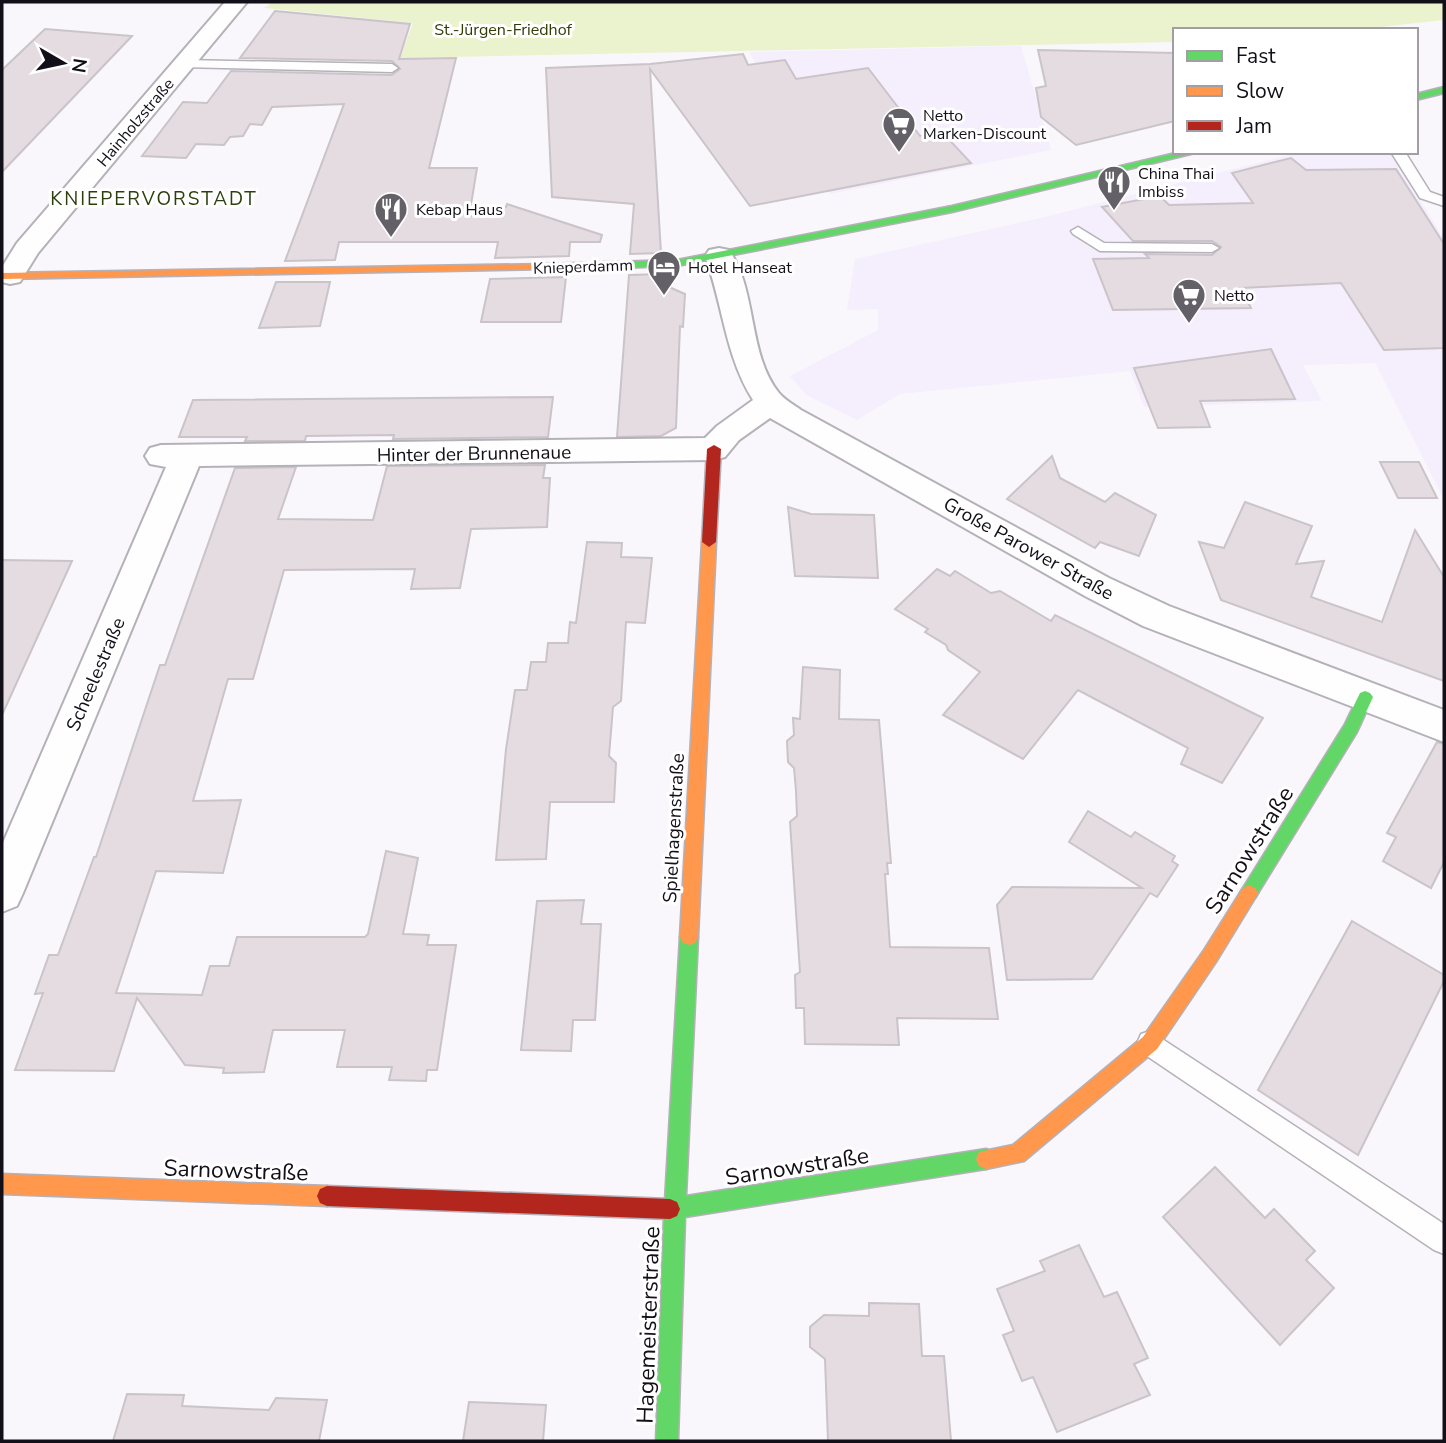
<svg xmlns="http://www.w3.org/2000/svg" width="1446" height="1443" font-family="'Nunito Sans',sans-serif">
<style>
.commercial{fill:#f5eefc}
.green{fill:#ebf2ce}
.building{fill:#e5dce2;stroke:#cac4c9;stroke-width:2}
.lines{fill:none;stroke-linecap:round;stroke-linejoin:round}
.lane-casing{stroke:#b4b1b8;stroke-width:3}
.street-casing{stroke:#b4b1b8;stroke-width:4}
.fast-casing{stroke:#b4b1b8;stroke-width:3}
.slow-casing{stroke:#b4b1b8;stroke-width:3}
.jam-casing{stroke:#b4b1b8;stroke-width:3}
.lane{fill:#fefeff;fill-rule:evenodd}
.street{fill:#fefeff;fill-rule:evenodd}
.fast{fill:#63d668;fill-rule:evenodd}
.slow{fill:#ff974d;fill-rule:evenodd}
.jam{fill:#b3261e;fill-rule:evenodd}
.labels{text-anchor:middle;stroke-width:6;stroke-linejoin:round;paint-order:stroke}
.far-park-label{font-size:16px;fill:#333b04;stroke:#fff}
.far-poi-label{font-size:16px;fill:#130f18;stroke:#fff;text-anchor:start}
.far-street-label{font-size:16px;fill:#130f18;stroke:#fff}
.far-quarter-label{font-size:19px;letter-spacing:2px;fill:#2b400d;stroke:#fff}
.street-label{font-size:19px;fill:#130f18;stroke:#fff}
.near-street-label{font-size:23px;fill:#130f18;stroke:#fff}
</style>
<rect width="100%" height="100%" fill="#f9f7fc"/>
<g class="commercial">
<polygon points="1021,46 1051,150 830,194 749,52"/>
<polygon points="1300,152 1390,152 1444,239 1444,500 1375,363 1303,365 1322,401 1144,407 1130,371 900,394 857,420 806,395 790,376 878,330 878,309 847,310 855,259 1045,217"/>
</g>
<polygon class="green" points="273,2 1444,2 1444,20 1353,30 1175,30 1175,42 400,58 413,23 264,8"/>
<g class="building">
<polygon points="275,11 410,24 399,59 456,58 429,168 477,168 469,217 506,207 507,204 602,235 600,242 570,242 569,256 495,258 498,242 339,242 335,260 285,261 344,104 272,107 262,125 250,124 243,136 230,137 224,145 196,144 186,158 142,156 183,102 207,103 231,71 392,75 400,69 392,61 240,58"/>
<polygon points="45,29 132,36 2,172 2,70"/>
<polygon points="1038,50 1175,53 1175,121 1076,145 1041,117 1036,88 1046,86"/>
<polygon points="743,54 748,65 785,60 796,79 868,68 920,136 941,131 971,163 750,206 650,69 661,253 630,254 634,204 552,197 546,68 650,64"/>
<polygon points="1291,158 1306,170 1396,169 1444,244 1444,348 1384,350 1341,283 1241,288 1251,308 1113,310 1093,259 1149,258 1145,254 1212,255 1221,247 1212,241 1133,241 1102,207 1160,196 1169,205 1253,203 1232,173"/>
<polygon points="662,274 662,284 685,294 683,327 680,326 676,428 661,436 617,437 629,275"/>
<polygon points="566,277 561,322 481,322 490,279"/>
<polygon points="276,282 330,282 320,326 259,328"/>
<polygon points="1271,349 1295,399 1200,401 1210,427 1158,428 1134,368"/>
<polygon points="553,397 548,437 393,439 394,435 306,436 305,441 245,441 247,437 179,437 193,400"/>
<polygon points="1052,456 1060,478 1105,502 1115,493 1156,515 1139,556 1100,542 1095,548 1007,499"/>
<polygon points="1380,462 1419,462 1437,498 1398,498"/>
<polygon points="545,465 543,478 550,478 547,527 471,529 460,588 411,589 415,569 284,570 253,679 228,679 193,801 241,800 223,873 156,871 116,993 202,995 210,966 229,966 237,937 365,937 368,934 386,851 418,858 403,934 429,935 427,945 456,945 437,1070 427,1070 426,1081 389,1080 392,1067 337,1067 345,1030 273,1030 264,1072 223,1073 224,1068 185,1065 137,998 114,1071 15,1070 43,993 35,994 49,955 58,955 94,857 96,857 160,665 165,665 235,468 296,467 278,519 373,520 387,466"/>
<polygon points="1245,502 1312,526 1296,564 1324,561 1311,597 1382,622 1415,530 1444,577 1444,681 1221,600 1199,542 1224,548"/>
<polygon points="788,507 811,514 874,515 878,578 795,576"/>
<polygon points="587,542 622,543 621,557 652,558 645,623 626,622 621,701 613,707 609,756 616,763 614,802 550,802 546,859 496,860 506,749 515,690 527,690 531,662 546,662 548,643 568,643 570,622 576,623"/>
<polygon points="2,560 72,561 2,715"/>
<polygon points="937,569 950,576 955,571 991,593 1000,591 1051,621 1055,615 1263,718 1222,783 1181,764 1188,748 1078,690 1023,759 943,715 980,672 948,650 946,645 925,632 928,629 895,609"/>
<polygon points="803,667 840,670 839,719 879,720 891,863 887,863 888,874 885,874 890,947 989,948 998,1019 897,1018 899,1045 805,1044 804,1008 796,1008 795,975 800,972 790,822 797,816 796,791 794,768 788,762 787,741 794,735 793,718 800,719"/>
<polygon points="1437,742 1444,744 1444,862 1431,888 1383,861 1396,837 1387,833"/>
<polygon points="1088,811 1131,837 1135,832 1175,856 1172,861 1178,865 1157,897 1150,893 1092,979 1007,980 997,905 1012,887 1142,888 1069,842"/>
<polygon points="584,900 581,924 601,924 595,1020 573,1020 571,1051 521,1050 537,901"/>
<polygon points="1352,921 1444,975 1444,981 1358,1155 1258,1090"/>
<polygon points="1215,1167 1265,1218 1274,1209 1315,1251 1306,1260 1334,1288 1280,1345 1163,1217"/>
<polygon points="1079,1245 1104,1297 1117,1292 1148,1358 1134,1364 1150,1395 1057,1432 1033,1377 1022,1381 1003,1335 1014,1331 997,1289 1045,1271 1040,1261"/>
<polygon points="869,1303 919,1304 922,1356 944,1356 951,1441 828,1441 825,1359 810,1347 810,1327 824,1315 869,1316"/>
<polygon points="127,1394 184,1395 182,1406 269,1410 276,1398 327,1400 319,1441 113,1441"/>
<polygon points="469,1402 546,1405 543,1441 463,1441"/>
</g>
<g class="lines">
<defs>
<g id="lane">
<polygon points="184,60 392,64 398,68 392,72 180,67 178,64"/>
<polygon points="1391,152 1405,152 1430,192 1444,197 1444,206 1420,198"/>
<polygon points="1078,227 1104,243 1212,244 1219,248 1212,252 1100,251 1073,234 1071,231"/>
<polygon points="1150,1031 1444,1224 1444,1254 1434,1250 1141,1052 1137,1043 1141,1034"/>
</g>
<g id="street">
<polygon points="225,2 247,2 38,253 20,282 10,284 2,282 2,267 17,243"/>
<path d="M719 248 729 250C758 292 747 353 779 393 785 400 794 405 801 410L1109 578 1169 606 1444 710V742L1143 626 1085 596 770 418 739 440 725 457 714 460 199 466 23 893 17 906 2 912V845L166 467 150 464 145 456 150 448 161 445 705 438 717 426 753 400C725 356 723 304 705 256L709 250Z"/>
</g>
<g id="fast">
<polygon points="1444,87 1444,93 1416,100 1416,94"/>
<polygon points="1180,152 1199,152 952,212 677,266 546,270 540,267 546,264 677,260 952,206"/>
<polygon points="1365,691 1370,693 1373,697 1357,732 1255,898 1249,901 1243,898 1240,893 1243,888 1345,724 1360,693"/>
<polygon points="689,929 695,931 698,937 686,1196 986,1149 993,1152 996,1159 993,1166 986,1169 685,1217 678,1441 656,1441 664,1217 660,1209 665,1201 680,937 683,931"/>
</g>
<g id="slow">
<polygon points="546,264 552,267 550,269 2,279 2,273"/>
<polygon points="709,537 716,542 698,937 695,943 689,945 683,943 680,937 702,542"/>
<polygon points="1249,885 1255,888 1258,893 1255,898 1216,962 1157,1049 1024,1161 986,1169 979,1166 976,1159 979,1152 1013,1145 1143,1037 1204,950 1243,888"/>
<polygon points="2,1174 327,1186 334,1189 337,1196 334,1203 327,1206 2,1194"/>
</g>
<g id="jam">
<polygon points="714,445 721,449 716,542 709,547 702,542 707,449"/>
<polygon points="327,1186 670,1199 677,1202 680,1209 677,1216 670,1219 327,1206 320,1203 317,1196 320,1189"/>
</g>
</defs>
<use href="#lane" class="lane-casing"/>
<use href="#street" class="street-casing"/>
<use href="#fast" class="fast-casing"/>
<use href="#slow" class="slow-casing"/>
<use href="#jam" class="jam-casing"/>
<use href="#lane" class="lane"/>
<use href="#street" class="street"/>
<use href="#fast" class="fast"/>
<use href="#slow" class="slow"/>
<use href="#jam" class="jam"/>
</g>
<defs>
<symbol id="supermarket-pin" viewBox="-11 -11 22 30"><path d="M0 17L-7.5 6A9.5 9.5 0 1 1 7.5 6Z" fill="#646068" stroke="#fff"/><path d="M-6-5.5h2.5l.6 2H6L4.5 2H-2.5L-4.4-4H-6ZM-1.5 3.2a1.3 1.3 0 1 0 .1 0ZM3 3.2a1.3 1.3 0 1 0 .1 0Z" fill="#fff"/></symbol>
<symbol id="restaurant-pin" viewBox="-11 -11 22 30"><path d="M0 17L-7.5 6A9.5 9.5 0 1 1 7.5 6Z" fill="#646068" stroke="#fff"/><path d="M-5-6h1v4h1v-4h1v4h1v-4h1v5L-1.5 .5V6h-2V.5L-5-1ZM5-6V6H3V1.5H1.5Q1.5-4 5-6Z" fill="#fff"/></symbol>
<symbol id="hotel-pin" viewBox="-11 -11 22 30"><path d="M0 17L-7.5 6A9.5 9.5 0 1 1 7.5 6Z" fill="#646068" stroke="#fff"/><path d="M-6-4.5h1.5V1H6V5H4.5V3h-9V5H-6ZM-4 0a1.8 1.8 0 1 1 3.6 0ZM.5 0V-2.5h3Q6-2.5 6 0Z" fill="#fff"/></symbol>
</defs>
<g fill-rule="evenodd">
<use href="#supermarket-pin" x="880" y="105" width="38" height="52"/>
<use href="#restaurant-pin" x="1095" y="163" width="38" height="52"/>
<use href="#restaurant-pin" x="372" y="190" width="38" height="52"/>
<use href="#hotel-pin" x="645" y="248" width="38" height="52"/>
<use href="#supermarket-pin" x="1170" y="276" width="38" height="52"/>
</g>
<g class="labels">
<g class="far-park-label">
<text x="503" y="35">St.-Jürgen-Friedhof</text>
</g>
<g class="far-poi-label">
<text x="923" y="121">Netto<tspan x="923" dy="18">Marken-Discount</tspan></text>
<text x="1138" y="179">China Thai<tspan x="1138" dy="18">Imbiss</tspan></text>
<text x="416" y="215">Kebap Haus</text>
<text x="688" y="273">Hotel Hanseat</text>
<text x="1214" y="301">Netto</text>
</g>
<g class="far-street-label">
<text transform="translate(135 122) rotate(-50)" y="6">Hainholzstraße</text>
<text transform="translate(583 266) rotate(-2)" y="6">Knieperdamm</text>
</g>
<g class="far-quarter-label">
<text x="154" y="205">KNIEPERVORSTADT</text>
</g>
<g class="street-label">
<text transform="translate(474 453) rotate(-1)" y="7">Hinter der Brunnenaue</text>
<text transform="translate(1029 548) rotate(29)" y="7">Große Parower Straße</text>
<text transform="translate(95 674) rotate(-67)" y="7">Scheelestraße</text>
<text transform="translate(673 828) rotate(-87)" y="7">Spielhagenstraße</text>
</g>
<g class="near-street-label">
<text transform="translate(1249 850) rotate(-58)" y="8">Sarnowstraße</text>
<text transform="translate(797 1166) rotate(-9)" y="8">Sarnowstraße</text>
<text transform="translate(236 1170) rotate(2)" y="8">Sarnowstraße</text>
<text transform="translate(648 1325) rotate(-88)" y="8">Hagemeisterstraße</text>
</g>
</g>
<rect width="1446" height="1443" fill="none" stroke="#130f18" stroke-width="7"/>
<rect x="1173" y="28" width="245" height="126" fill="#ffffff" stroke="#a19fa3" stroke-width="2"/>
<rect x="1187" y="51" width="35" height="10" fill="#63d668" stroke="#a19fa3" stroke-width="2"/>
<text x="1236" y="63" font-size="21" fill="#130f18">Fast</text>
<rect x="1187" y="86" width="35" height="10" fill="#ff974d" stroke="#a19fa3" stroke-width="2"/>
<text x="1236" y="98" font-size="21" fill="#130f18">Slow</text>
<rect x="1187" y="121" width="35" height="10" fill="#b3261e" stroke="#a19fa3" stroke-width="2"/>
<text x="1236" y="133" font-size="21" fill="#130f18">Jam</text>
<g transform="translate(63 63) rotate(99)" stroke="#ffffff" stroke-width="5" paint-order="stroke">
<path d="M0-5L12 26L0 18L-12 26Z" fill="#130f18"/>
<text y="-10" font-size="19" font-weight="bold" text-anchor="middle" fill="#130f18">N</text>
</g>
</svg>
